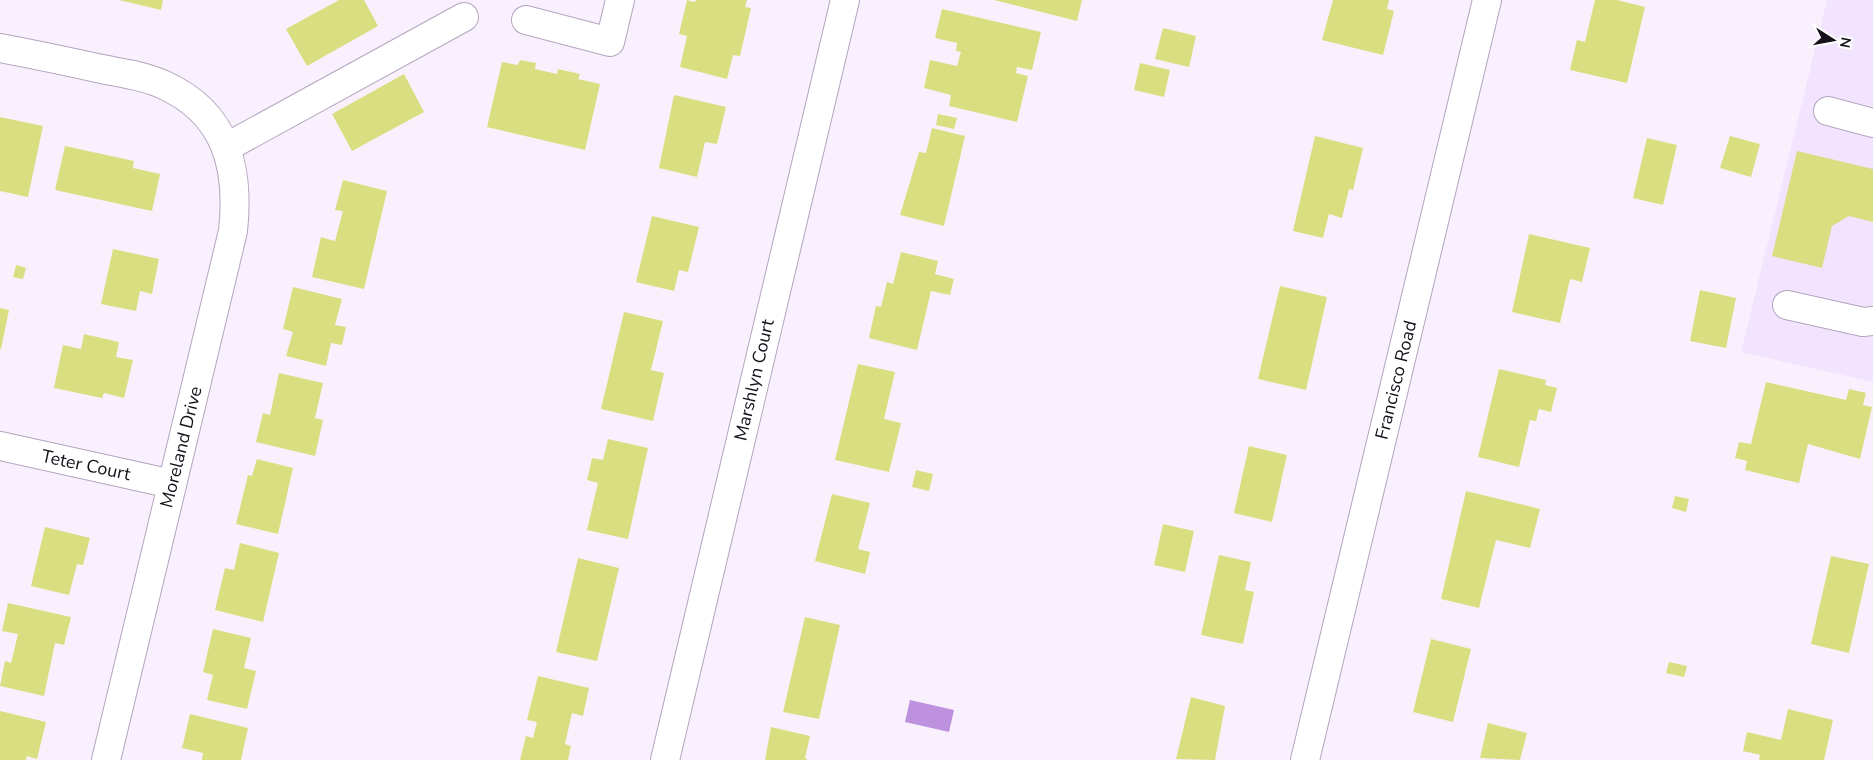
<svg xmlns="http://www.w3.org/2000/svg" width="1873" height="760" font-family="'Nunito Sans',sans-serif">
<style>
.built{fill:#f2e3ff}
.water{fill:#bd91dd}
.building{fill:#d9de81}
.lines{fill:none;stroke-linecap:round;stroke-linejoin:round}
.minor-casing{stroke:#b3a4bf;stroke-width:30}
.minor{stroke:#fff;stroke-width:28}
.labels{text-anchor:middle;stroke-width:5;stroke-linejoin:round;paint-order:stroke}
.street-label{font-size:18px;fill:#151019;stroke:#fff}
</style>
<rect width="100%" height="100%" fill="#f8f1fd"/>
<polygon class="built" points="1827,0 1873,0 1873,382 1741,352"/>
<polygon class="water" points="910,700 954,710 949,732 905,722"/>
<g class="building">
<polygon points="119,0 163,0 161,10"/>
<polygon points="339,0 364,0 378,26 307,66 286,29"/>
<polygon points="687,0 695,2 696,0 747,0 745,7 751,8 740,56 733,55 727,79 680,67 687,36 679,34"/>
<polygon points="994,0 1082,0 1077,21"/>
<polygon points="1333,0 1389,0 1387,9 1394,11 1383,55 1322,40"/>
<polygon points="1595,0 1617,0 1645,7 1627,83 1570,70 1577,40 1585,42"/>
<polygon points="942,9 1041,32 1032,70 1017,67 1016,73 1028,76 1017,122 949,106 951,95 924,88 930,60 957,66 961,52 956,51 957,43 935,38"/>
<polygon points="1163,28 1196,36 1189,67 1155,59"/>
<polygon points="520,60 536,63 535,69 557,74 558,69 580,74 578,79 600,84 585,150 487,127 502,62 518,65"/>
<polygon points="1140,63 1170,70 1164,97 1134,90"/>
<polygon points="404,74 424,112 352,151 332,114"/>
<polygon points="674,95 726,107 717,144 705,142 697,177 659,168"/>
<polygon points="938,114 957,118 954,129 936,125"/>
<polygon points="0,117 43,126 28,197 0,191"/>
<polygon points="932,128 965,136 944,226 900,215 919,152 926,153"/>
<polygon points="1315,136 1363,148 1353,190 1349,189 1342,218 1329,214 1323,238 1293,231"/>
<polygon points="1730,136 1760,144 1751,177 1720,168"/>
<polygon points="1647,138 1677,145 1663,205 1633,198"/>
<polygon points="65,146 134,161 133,168 160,174 152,211 55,190"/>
<polygon points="1797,151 1873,169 1873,222 1849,216 1832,226 1822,268 1772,256"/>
<polygon points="343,180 387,191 364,289 312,277 321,237 335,241 343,211 335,210"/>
<polygon points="652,216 699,227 688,272 679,270 674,291 636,282"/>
<polygon points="1529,234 1590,248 1582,282 1570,279 1560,323 1512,312"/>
<polygon points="113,249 159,259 152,294 140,291 136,311 101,304"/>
<polygon points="901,252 938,261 935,274 954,279 950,295 931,291 917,350 869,338 876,306 881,307 887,282 893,284"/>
<polygon points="16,265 26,268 23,279 13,277"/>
<polygon points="1280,286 1327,297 1306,390 1258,379"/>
<polygon points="293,287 342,299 335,325 346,327 342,345 331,343 326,366 286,356 293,332 283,329"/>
<polygon points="1700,290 1736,298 1726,348 1690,341"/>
<polygon points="0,308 9,310 1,349 0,349"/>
<polygon points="624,312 663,321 651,370 664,373 653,421 601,409"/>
<polygon points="84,334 119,342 116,357 133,360 124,398 104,393 102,398 54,388 63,345 81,349"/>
<polygon points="858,364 895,372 884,419 901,423 889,472 835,460"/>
<polygon points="1499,369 1546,380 1545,385 1557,388 1551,412 1539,409 1536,421 1530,420 1519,467 1478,457"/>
<polygon points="279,373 323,383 315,418 323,420 315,456 256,442 263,413 270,415"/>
<polygon points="1766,382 1846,400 1849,389 1866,393 1863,405 1872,407 1860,459 1808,444 1799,483 1745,470 1747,461 1735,458 1739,442 1751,444"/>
<polygon points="608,439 648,448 628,539 587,530 598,483 587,480 592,458 603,460"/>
<polygon points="1249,446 1287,455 1272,522 1234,513"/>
<polygon points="257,459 293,468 278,534 236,524 248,475 252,476"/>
<polygon points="916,470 933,474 929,491 912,487"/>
<polygon points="1466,491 1540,509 1530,548 1496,540 1479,608 1441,599"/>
<polygon points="832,494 870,503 858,549 870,552 865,574 815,561"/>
<polygon points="1675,496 1689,499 1686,512 1672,508"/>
<polygon points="1163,524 1194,531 1185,572 1154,565"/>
<polygon points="45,527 90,538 83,565 77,564 69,595 31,586"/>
<polygon points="240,543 279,553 263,622 215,610 225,568 234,570"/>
<polygon points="1219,555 1251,562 1245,590 1254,592 1243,644 1201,635"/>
<polygon points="1831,556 1869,564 1849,653 1811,644"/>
<polygon points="578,558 619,568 597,661 556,652"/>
<polygon points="8,603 71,617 64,645 55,643 44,696 0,686 5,661 11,663 18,634 2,631"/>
<polygon points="805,617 840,625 819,719 783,712"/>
<polygon points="213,629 251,638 244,668 256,671 247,709 207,700 213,675 203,672"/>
<polygon points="1431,639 1471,649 1453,722 1413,712"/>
<polygon points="1669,662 1687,666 1684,677 1666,673"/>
<polygon points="538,676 589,688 583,716 572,713 565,744 571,746 568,760 520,760 526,736 533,738 537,722 527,720"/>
<polygon points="1191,697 1225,706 1215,760 1176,759"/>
<polygon points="1788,709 1833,720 1824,760 1759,760 1760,755 1743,751 1747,732 1781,740"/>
<polygon points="0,711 46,722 37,759 27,756 26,760 0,760"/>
<polygon points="190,714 248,728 241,760 202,760 203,753 182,748"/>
<polygon points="1488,723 1527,733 1520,760 1480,758"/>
<polygon points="771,727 810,736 805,758 808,760 765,760"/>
</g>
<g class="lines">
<defs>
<g id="minor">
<polyline points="526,20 610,42 620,0"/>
<path d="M0 48C32 54 65 61 97 68 119 73 143 75 164 85 226 113 240 167 233 231L106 760"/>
<polyline points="1828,111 1873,123"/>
<polyline points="227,147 464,17"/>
<polyline points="1787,305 1863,322 1873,321"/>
<polyline points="0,446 172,484"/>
<polyline points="665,760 845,0"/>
<polyline points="1305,760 1487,0"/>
</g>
</defs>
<use href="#minor" class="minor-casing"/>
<use href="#minor" class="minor"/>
</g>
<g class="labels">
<g class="street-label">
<text transform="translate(754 380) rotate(-77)" y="6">Marshlyn Court</text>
<text transform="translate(1396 380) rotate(-76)" y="6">Francisco Road</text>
<text transform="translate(181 447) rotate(-76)" y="6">Moreland Drive</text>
<text transform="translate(86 465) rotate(12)" y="6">Teter Court</text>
</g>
</g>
<g transform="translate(1833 40) rotate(101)" stroke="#ffffff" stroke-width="4" paint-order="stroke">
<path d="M0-4L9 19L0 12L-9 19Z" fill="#151019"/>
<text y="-8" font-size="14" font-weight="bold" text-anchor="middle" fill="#151019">N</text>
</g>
</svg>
